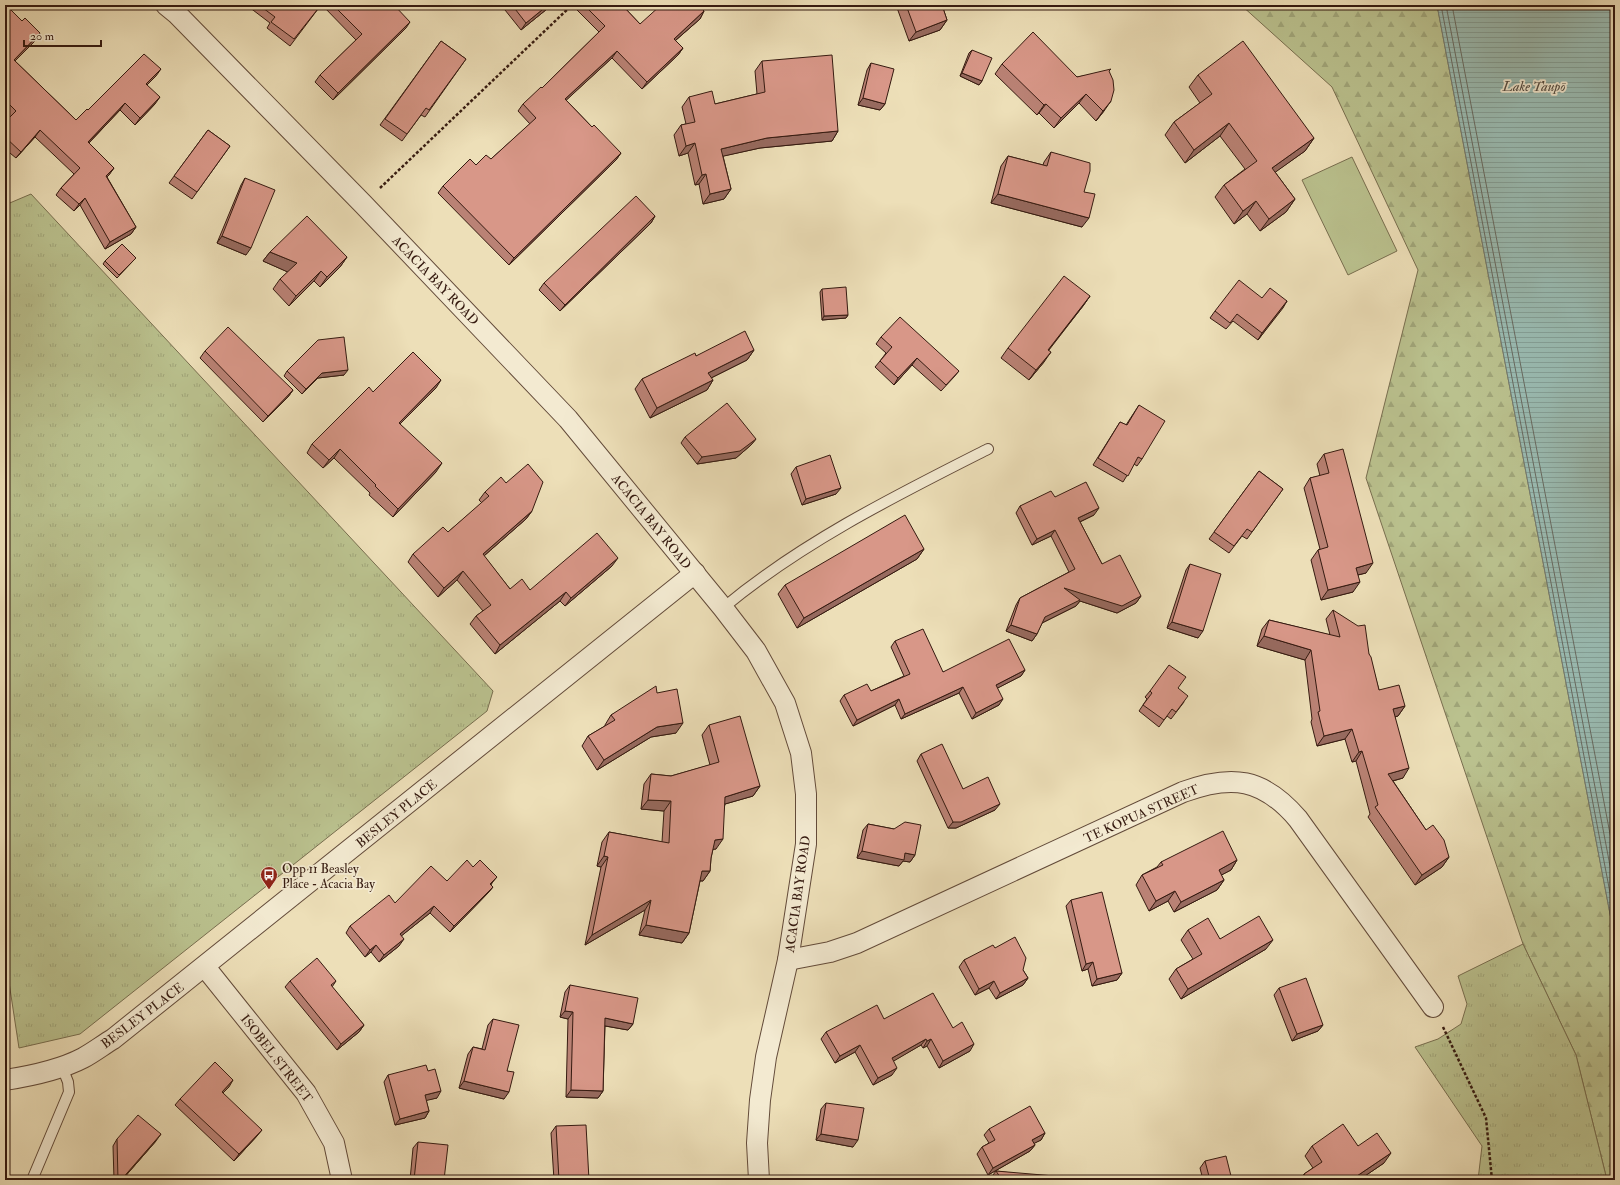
<svg xmlns="http://www.w3.org/2000/svg" width="1620" height="1185" font-family="'IM FELL Double Pica',serif">
<style>
.grass{fill:#bac18e;stroke:#786e4f}
.forest{fill:url(#forest-firs);stroke:#786e4f}
.park{fill:url(#park-tufts);stroke:#786e4f}
.water{fill:url(#water-rules);stroke:#727b72}
.lines{fill:none;stroke-linecap:round;stroke-linejoin:round}
.shore{stroke:#686b62;stroke-width:1}
.lane-casing{stroke:#634b3a;stroke-width:12}
.street-casing{stroke:#634b3a;stroke-width:22}
.path{stroke:#351a10;stroke-width:2.5;stroke-dasharray:3 2;stroke-linecap:butt}
.lane{stroke:#f3ead1;stroke-width:10}
.street{stroke:#f3ead1;stroke-width:20}
.wall{fill:#ba8275;stroke:#351a10}
.shaded-wall{fill:#976a5f;stroke:#351a10}
.building{fill:#d89788;stroke:#351a10}
.labels{text-anchor:middle;stroke-width:3.5;stroke-linejoin:round;paint-order:stroke}
.street-label{font-size:13px;fill:#351a10;stroke:#f3ead1}
.poi-label{font-size:13px;fill:#351a10;stroke:#f3ead1;text-anchor:start}
.water-label{font-size:14px;font-style:italic;fill:#534b41;stroke:#f3ead1}
</style>
<defs>
<pattern id="forest-firs" width="22" height="20" patternUnits="userSpaceOnUse"><rect width="22" height="20" fill="#bac18e"/><path d="M5 1l3.5 6h-7zM16 11l3.5 6h-7z" fill="#a0a579"/></pattern>
<pattern id="park-tufts" width="24" height="20" patternUnits="userSpaceOnUse"><rect width="24" height="20" fill="#bac18e"/><path d="M3 7l-1-3M5 7V3M7 7l1-3M15 17l-1-3M17 17v-4M19 17l1-3" fill="none" stroke="#a0a579"/></pattern>
<pattern id="water-rules" width="6" height="5" patternUnits="userSpaceOnUse"><rect width="6" height="5" fill="#9abcb3"/><path d="M0 2.5h6" fill="none" stroke="#85a199"/></pattern>
</defs>
<rect width="100%" height="100%" fill="#eddfb8"/>
<filter id="stains"><feTurbulence type="fractalNoise" baseFrequency=".005" numOctaves="4"/><feColorMatrix values="0 0 0 0 .2 0 0 0 0 .09 0 0 0 0 .02 0 0 0 .5 -.17"/></filter>
<radialGradient id="worn" r=".72"><stop offset=".6" stop-color="#630" stop-opacity="0"/><stop offset="1" stop-color="#630" stop-opacity=".3"/></radialGradient>
<polygon class="grass" points="1352,157 1397,251 1348,275 1302,180"/>
<polygon class="forest" points="1241,5 1437,5 1615,940 1615,1180 1607,1180 1576,1055 1523,944 1366,478 1418,270 1332,87"/>
<g class="park">
<polygon points="31,194 493,691 487,711 80,1034 19,1048 5,956 5,205"/>
<polygon points="1523,944 1576,1055 1607,1180 1478,1180 1482,1146 1415,1047 1438,1039 1461,1024 1467,1004 1458,976"/>
</g>
<polygon class="water" points="1437,5 1615,5 1615,940"/>
<g class="lines">
<g class="shore">
<polyline points="1441,5 1615,919"/>
<polyline points="1446,5 1615,892"/>
<polyline points="1452,5 1615,860"/>
</g>
<defs>
<g id="lane">
<path d="M723 608C802 542 897 495 988 449"/>
<polyline points="32,1180 69,1092 68,1082 62,1067"/>
</g>
<g id="street">
<polyline points="166,5 177,14 363,204 568,419 723,608 756,651 785,703 801,753 806,794 806,844 788,960 766,1057 760,1100 757,1143 759,1180"/>
<path d="M788 960 830 952 857 943 1183 792C1232 774 1263 778 1298 819L1433 1007"/>
<polyline points="205,967 306,1093 334,1143 342,1180"/>
<path d="M5 1080C31 1076 60 1070 83 1058 94 1052 103 1045 113 1039L695 573"/>
</g>
</defs>
<use href="#lane" class="lane-casing"/>
<use href="#street" class="street-casing"/>
<g class="path">
<polyline points="380,188 572,5"/>
<polyline points="1443,1027 1486,1118 1492,1180"/>
</g>
<use href="#lane" class="lane"/>
<use href="#street" class="street"/>
</g>
<g class="wall">
<polygon points="5,5 36,40 15,61 76,120 88,110 156,76 147,85 155,104 135,125 120,110 89,143 114,168 107,177 136,227 131,234 105,249 80,205 74,211 56,195 61,188 74,174 35,137 16,158 5,149 5,122 10,117 5,112"/>
<polygon points="250,5 321,5 290,46 267,28 270,23 249,7"/>
<polygon points="322,5 375,5 406,28 333,100 315,82 320,75 356,40"/>
<polygon points="501,5 552,5 521,30"/>
<polygon points="572,5 622,5 640,24 704,11 700,19 675,41 683,48 678,55 642,89 612,58 566,100 592,127 621,153 616,160 509,265 438,193 443,186 476,165 491,159 530,124 518,111 523,104 542,88 599,32"/>
<polygon points="896,5 942,5 947,20 940,30 909,41"/>
<polygon points="441,41 466,59 425,117 421,115 402,141 380,125"/>
<polygon points="972,50 982,81 979,85 960,76 969,53"/>
<polygon points="762,61 838,131 832,141 760,148 723,156 731,189 724,199 703,204 699,184 695,185 688,153 679,156 674,135 681,125 686,124 682,107 689,97 715,104 757,94 755,71"/>
<polygon points="871,63 885,104 880,110 858,105 867,70"/>
<polygon points="1002,64 1077,77 1109,72 1104,111 1096,121 1079,103 1054,128 1039,113 1037,115 995,74"/>
<polygon points="1198,75 1314,138 1305,151 1275,172 1295,199 1286,212 1260,231 1247,214 1234,224 1215,197 1224,185 1245,169 1220,136 1185,163 1165,135 1174,122 1200,103 1189,87"/>
<polygon points="208,130 230,146 192,199 169,183"/>
<polygon points="1051,152 1084,192 1082,227 991,203 1001,166 1008,156 1043,165 1044,162"/>
<polygon points="245,178 246,255 217,243 241,185"/>
<polygon points="655,216 651,223 560,311 539,290 544,283"/>
<polygon points="270,252 347,257 340,267 320,287 314,281 289,306 273,289 280,279 288,272 263,261"/>
<polygon points="136,258 133,261 117,278 103,264 105,261"/>
<polygon points="822,289 848,315 846,318 822,320 820,292"/>
<polygon points="1090,296 1083,306 1049,350 1044,362 1029,380 1001,358 1008,348"/>
<polygon points="1262,298 1287,301 1258,340 1233,321 1226,329 1210,318 1215,311"/>
<polygon points="881,337 959,371 954,377 941,391 912,365 894,385 875,367 880,361 886,353 876,344"/>
<polygon points="754,350 747,360 711,378 713,380 707,390 650,418 635,389 642,379 696,356"/>
<polygon points="205,351 293,390 288,397 263,422 200,358"/>
<polygon points="287,371 344,375 318,378 302,394 284,376"/>
<polygon points="436,388 400,424 436,472 393,517 369,495 370,493 334,458 323,468 307,453 312,444 373,392"/>
<polygon points="1139,405 1142,459 1137,466 1134,464 1123,482 1093,465 1120,422 1126,425"/>
<polygon points="685,437 756,439 751,445 736,458 697,464 681,443"/>
<polygon points="1324,454 1366,573 1358,575 1353,592 1321,600 1311,560 1318,550 1320,549 1304,488 1310,478 1320,476 1317,464"/>
<polygon points="796,467 836,494 802,505 791,474"/>
<polygon points="1259,471 1283,489 1247,539 1242,536 1229,553 1209,539"/>
<polygon points="485,492 532,511 526,519 484,556 510,589 530,590 612,566 565,606 560,601 495,654 470,624 476,616 483,611 457,580 438,597 408,562 413,554 448,532 482,503 479,500"/>
<polygon points="1055,497 1094,515 1080,522 1102,564 1141,596 1136,603 1117,613 1080,601 1076,606 1042,623 1037,634 1032,641 1006,631 1016,605 1020,598 1069,572 1051,536 1032,545 1016,513 1020,506"/>
<polygon points="924,549 917,559 797,628 778,594 785,585"/>
<polygon points="1190,564 1198,638 1167,628 1186,570"/>
<polygon points="1333,610 1369,654 1379,690 1405,706 1398,716 1395,717 1403,778 1393,781 1426,830 1449,857 1442,867 1415,885 1368,817 1370,814 1356,761 1352,762 1345,739 1317,746 1311,722 1312,719 1305,660 1257,646 1262,629 1269,620 1330,635 1326,619"/>
<polygon points="895,641 943,672 1025,670 1021,676 997,688 999,705 972,719 959,693 901,719 895,705 853,726 840,701 844,695 871,691 904,676 891,647"/>
<polygon points="1178,688 1184,702 1171,719 1167,716 1159,727 1139,711 1147,699 1145,697 1150,691"/>
<polygon points="657,693 676,733 651,737 597,770 582,746 588,736 605,726 605,725 611,715"/>
<polygon points="709,725 760,786 753,796 725,804 716,849 713,849 711,858 710,871 703,881 700,881 689,933 682,943 639,935 645,910 585,945 601,867 597,866 602,842 609,832 662,842 664,811 641,809 644,784 651,774 671,776 710,765 702,735"/>
<polygon points="921,754 963,789 995,810 956,828 948,828 917,761"/>
<polygon points="868,824 894,829 915,855 910,862 903,861 899,866 857,858 863,830"/>
<polygon points="1237,860 1231,870 1221,875 1224,880 1217,890 1174,912 1168,901 1149,911 1136,885 1142,875 1157,867 1161,862"/>
<polygon points="473,867 492,883 491,885 493,887 488,893 450,932 430,913 401,936 399,946 379,962 371,952 365,957 346,933 350,926 395,903 447,881"/>
<polygon points="1071,900 1122,973 1117,980 1092,986 1088,969 1082,971 1066,906"/>
<polygon points="1188,930 1220,939 1266,949 1181,999 1169,979 1176,969 1193,959 1181,940"/>
<polygon points="995,948 1023,970 1028,978 1023,985 996,999 989,988 975,995 959,967 964,960"/>
<polygon points="290,981 336,981 332,987 364,1025 359,1032 337,1050 285,987"/>
<polygon points="570,985 633,1024 628,1030 605,1026 603,1091 598,1098 566,1097 568,1019 560,1017 565,992"/>
<polygon points="1279,988 1323,1025 1318,1031 1292,1041 1274,995"/>
<polygon points="493,1019 507,1071 504,1099 459,1088 468,1054 473,1047 482,1049 488,1025"/>
<polygon points="884,1019 953,1028 970,1051 939,1068 927,1046 923,1048 921,1045 893,1061 892,1075 873,1085 855,1052 835,1063 821,1039 826,1032"/>
<polygon points="388,1075 437,1098 426,1100 429,1111 425,1118 395,1125 384,1082"/>
<polygon points="229,1087 223,1093 257,1136 234,1161 175,1105 180,1099"/>
<polygon points="826,1103 853,1147 816,1140 821,1109"/>
<polygon points="556,1126 589,1180 554,1180 551,1133"/>
<polygon points="989,1129 1045,1133 1041,1140 1034,1143 1035,1145 1030,1151 988,1175 977,1154 982,1147 989,1143 984,1135"/>
<polygon points="117,1139 156,1141 122,1180 114,1180 113,1146"/>
<polygon points="418,1142 444,1180 410,1180 413,1148"/>
<polygon points="1312,1146 1358,1146 1384,1163 1359,1180 1300,1180 1304,1174 1313,1168 1305,1156"/>
<polygon points="1205,1161 1232,1180 1203,1180 1200,1168"/>
<polygon points="996,1171 1068,1180 991,1180 990,1179"/>
</g>
<g class="shaded-wall">
<polygon points="548,5 552,5 521,30 526,23"/>
<polygon points="704,11 700,19 669,46 674,39"/>
<polygon points="947,20 940,30 909,41 916,32"/>
<polygon points="410,22 406,28 333,100 338,93"/>
<polygon points="40,33 36,40 9,67 14,60"/>
<polygon points="683,48 678,55 642,89 647,82"/>
<polygon points="617,51 612,58 560,106 565,99"/>
<polygon points="161,69 156,76 141,91 146,84"/>
<polygon points="962,73 982,81 979,85 960,76"/>
<polygon points="1086,94 1079,103 1054,128 1061,118"/>
<polygon points="160,97 155,104 135,125 140,118"/>
<polygon points="863,98 885,104 880,110 858,105"/>
<polygon points="1111,101 1104,111 1096,121 1103,111"/>
<polygon points="125,103 120,110 83,149 88,142"/>
<polygon points="1046,104 1039,113 1037,115 1044,105"/>
<polygon points="1229,123 1220,136 1185,163 1194,150"/>
<polygon points="40,130 35,137 16,158 21,152"/>
<polygon points="838,131 832,141 760,148 715,158 721,149 767,138"/>
<polygon points="1314,138 1305,151 1263,181 1272,168"/>
<polygon points="695,143 688,153 679,156 686,146"/>
<polygon points="621,153 616,160 509,265 514,258"/>
<polygon points="114,168 109,175 101,183 106,176"/>
<polygon points="706,174 699,184 695,185 702,175"/>
<polygon points="731,189 724,199 703,204 710,194"/>
<polygon points="998,194 1089,218 1082,227 991,203"/>
<polygon points="85,198 80,205 74,211 79,204"/>
<polygon points="1295,199 1286,212 1260,231 1269,219"/>
<polygon points="1256,201 1247,214 1234,224 1243,211"/>
<polygon points="655,216 651,223 560,311 565,305"/>
<polygon points="136,227 131,234 105,249 110,242"/>
<polygon points="222,236 251,248 246,255 217,243"/>
<polygon points="270,252 297,263 290,273 263,261"/>
<polygon points="347,257 340,267 320,287 327,277"/>
<polygon points="321,271 314,281 289,306 296,296"/>
<polygon points="1090,296 1083,306 1041,359"/>
<polygon points="1287,301 1283,308 1258,340 1262,333"/>
<polygon points="848,315 846,318 822,320 824,316"/>
<polygon points="754,350 747,360 701,383 708,373"/>
<polygon points="1051,352 1044,362 1029,380 1036,370"/>
<polygon points="917,358 912,365 894,385 898,378"/>
<polygon points="348,370 344,375 318,378 302,394 306,389 322,373"/>
<polygon points="441,380 436,388 393,431 399,423"/>
<polygon points="713,380 707,390 650,418 657,408"/>
<polygon points="293,390 288,397 263,422 268,416"/>
<polygon points="756,439 751,445 736,458 697,464 702,457"/>
<polygon points="340,449 334,458 323,468 329,460"/>
<polygon points="442,463 436,472 393,517 398,509"/>
<polygon points="841,488 836,494 802,505 806,499"/>
<polygon points="1099,508 1094,515 1073,525 1078,518"/>
<polygon points="532,511 526,519 477,562 483,554"/>
<polygon points="1055,530 1051,536 1032,545 1037,539"/>
<polygon points="924,549 917,559 797,628 804,618"/>
<polygon points="618,558 612,566 565,606 571,598"/>
<polygon points="1373,563 1366,573 1349,577 1356,568"/>
<polygon points="463,571 457,580 438,597 444,588"/>
<polygon points="1360,582 1353,592 1321,600 1328,590"/>
<polygon points="1064,588 1141,596 1136,603 1117,613 1080,601 1076,606 1040,624"/>
<polygon points="566,592 560,601 495,654 500,645"/>
<polygon points="1172,622 1203,631 1198,638 1167,628"/>
<polygon points="1011,625 1037,634 1032,641 1006,631"/>
<polygon points="1264,636 1311,650 1305,660 1257,646"/>
<polygon points="1025,670 1021,676 992,691 996,685"/>
<polygon points="963,687 959,693 901,719 905,714"/>
<polygon points="899,699 895,705 853,726 857,720"/>
<polygon points="1003,699 999,705 972,719 976,713"/>
<polygon points="1405,706 1398,716 1386,719 1393,709"/>
<polygon points="683,723 676,733 651,737 597,770 604,760 657,727"/>
<polygon points="1352,729 1345,739 1317,746 1324,736"/>
<polygon points="1362,751 1356,761 1352,762 1359,752"/>
<polygon points="1409,768 1403,778 1381,784 1388,774"/>
<polygon points="760,786 753,796 718,806 725,797"/>
<polygon points="648,800 671,801 664,811 641,809"/>
<polygon points="1000,804 995,810 956,828 948,828 953,822"/>
<polygon points="723,839 716,849 708,850 715,840"/>
<polygon points="862,851 905,853 915,855 910,862 903,861 899,866 857,858"/>
<polygon points="604,856 608,857 601,867 597,866"/>
<polygon points="1449,857 1442,867 1415,885 1422,875"/>
<polygon points="1237,860 1231,870 1212,880 1219,870"/>
<polygon points="702,871 710,871 703,881 695,880"/>
<polygon points="497,877 492,883 485,891 490,884"/>
<polygon points="1224,880 1217,890 1174,912 1181,902"/>
<polygon points="493,887 488,893 450,932 454,926"/>
<polygon points="1175,891 1168,901 1149,911 1156,901"/>
<polygon points="651,900 645,910 585,945 592,935"/>
<polygon points="434,906 430,913 395,941 400,934"/>
<polygon points="646,925 689,933 682,943 639,935"/>
<polygon points="404,939 399,946 379,962 384,955"/>
<polygon points="1273,940 1266,949 1181,999 1188,989"/>
<polygon points="376,945 371,952 365,957 370,950"/>
<polygon points="1093,962 1088,969 1082,971 1086,964"/>
<polygon points="1122,973 1117,980 1092,986 1097,979"/>
<polygon points="1028,978 1023,985 996,999 1000,993"/>
<polygon points="994,981 989,988 975,995 979,989"/>
<polygon points="565,1011 573,1012 568,1019 560,1017"/>
<polygon points="605,1018 633,1024 628,1030 600,1025"/>
<polygon points="364,1025 359,1032 337,1050 341,1044"/>
<polygon points="1323,1025 1318,1031 1292,1041 1297,1034"/>
<polygon points="926,1039 921,1045 887,1065 892,1058"/>
<polygon points="931,1039 927,1046 923,1048 927,1041"/>
<polygon points="974,1044 970,1051 939,1068 943,1061"/>
<polygon points="860,1045 855,1052 835,1063 840,1056"/>
<polygon points="897,1068 892,1075 873,1085 878,1078"/>
<polygon points="233,1080 229,1087 217,1099 222,1092"/>
<polygon points="464,1081 509,1092 504,1099 459,1088"/>
<polygon points="571,1090 603,1091 598,1098 566,1097"/>
<polygon points="441,1091 437,1098 420,1102 425,1095"/>
<polygon points="429,1111 425,1118 395,1125 400,1119"/>
<polygon points="262,1130 257,1136 234,1161 239,1154"/>
<polygon points="1045,1133 1041,1140 1027,1147 1032,1140"/>
<polygon points="161,1134 156,1141 122,1180 121,1180"/>
<polygon points="821,1134 858,1140 853,1147 816,1140"/>
<polygon points="1035,1145 1030,1151 988,1175 993,1168"/>
<polygon points="1391,1153 1384,1163 1359,1180 1351,1180"/>
</g>
<g class="building">
<polygon points="5,5 6,5 22,21 25,18 40,33 14,60 76,120 87,109 88,110 144,54 161,69 146,84 160,97 140,118 125,103 88,142 114,168 106,176 136,227 110,242 85,198 79,204 61,188 80,168 40,130 21,152 5,137 5,122 16,111 5,100"/>
<polygon points="259,5 321,5 294,39 271,22 275,17"/>
<polygon points="333,5 375,5 376,6 378,5 385,5 387,7 389,5 394,5 410,22 338,93 320,75 362,34"/>
<polygon points="512,5 548,5 526,23"/>
<polygon points="584,5 622,5 640,24 661,5 699,5 704,11 674,39 683,48 647,82 617,51 565,99 592,127 594,125 621,153 514,258 443,186 470,159 476,165 486,155 491,159 536,118 523,104 541,87 542,88 605,26"/>
<polygon points="906,5 942,5 947,20 916,32"/>
<polygon points="1033,32 1077,77 1111,69 1109,71 1113,80 1114,90 1111,101 1103,111 1086,94 1061,118 1046,104 1044,105 1002,64"/>
<polygon points="441,41 466,59 429,110 426,108 407,134 385,119"/>
<polygon points="1243,41 1314,138 1272,168 1295,199 1269,219 1256,201 1243,211 1224,185 1257,161 1229,123 1194,150 1174,122 1212,94 1198,75"/>
<polygon points="972,50 992,58 982,81 962,73"/>
<polygon points="832,55 838,131 767,138 721,149 731,189 710,194 706,174 702,175 695,143 686,146 681,125 695,122 689,97 712,91 715,104 765,92 762,61"/>
<polygon points="871,63 894,69 885,104 863,98"/>
<polygon points="208,130 230,146 197,192 174,176"/>
<polygon points="1051,152 1090,163 1090,171 1084,192 1095,194 1089,218 998,194 1008,156 1047,166"/>
<polygon points="245,178 275,190 251,248 222,236"/>
<polygon points="636,196 655,216 565,305 544,283"/>
<polygon points="307,216 347,257 327,277 321,271 296,296 280,279 297,263 270,252"/>
<polygon points="122,244 136,258 119,275 105,261"/>
<polygon points="1064,276 1090,296 1048,350 1051,352 1036,370 1008,348"/>
<polygon points="1239,280 1262,298 1270,288 1287,301 1262,333 1237,314 1230,323 1215,311"/>
<polygon points="846,287 848,315 824,316 822,289"/>
<polygon points="900,317 959,371 946,385 917,358 898,378 880,361 892,347 881,337"/>
<polygon points="228,327 293,390 268,416 205,351"/>
<polygon points="745,331 754,350 708,373 713,380 657,408 642,379 695,353 696,356"/>
<polygon points="344,337 348,370 322,373 306,389 287,371 318,340"/>
<polygon points="413,352 441,380 399,423 442,463 398,509 375,486 376,485 340,449 329,460 312,444 369,387 373,392"/>
<polygon points="727,403 756,439 740,451 702,457 685,437"/>
<polygon points="1139,405 1165,421 1142,459 1138,457 1128,476 1098,458 1120,422 1127,425"/>
<polygon points="1343,449 1373,563 1356,568 1360,582 1328,590 1318,550 1328,547 1310,478 1329,473 1324,454"/>
<polygon points="830,455 841,488 806,499 796,467"/>
<polygon points="528,464 543,482 532,511 483,554 510,589 522,579 530,590 597,533 618,558 571,598 566,592 500,645 476,616 491,605 463,571 444,588 413,554 443,527 448,532 489,496 485,492 501,477 506,483"/>
<polygon points="1259,471 1283,489 1252,532 1247,529 1234,546 1214,532"/>
<polygon points="1086,482 1099,508 1078,518 1102,564 1120,555 1141,596 1122,606 1064,588 1080,600 1045,617 1037,634 1011,625 1020,598 1075,569 1055,530 1037,539 1020,506 1051,491 1055,497"/>
<polygon points="905,515 924,549 804,618 785,585"/>
<polygon points="1190,564 1221,574 1203,631 1172,622"/>
<polygon points="1333,610 1358,626 1365,625 1369,654 1371,657 1379,690 1399,685 1405,706 1393,709 1409,768 1388,774 1426,830 1433,825 1444,840 1449,857 1422,875 1375,807 1378,805 1362,751 1359,752 1352,729 1324,736 1318,712 1320,711 1311,650 1264,636 1269,620 1340,637"/>
<polygon points="923,629 943,672 1009,639 1025,670 996,685 1003,699 976,713 963,687 905,714 899,699 857,720 844,695 867,684 871,691 910,674 895,641"/>
<polygon points="1169,665 1186,677 1178,688 1188,696 1176,712 1172,709 1164,720 1143,705 1152,693 1150,691"/>
<polygon points="656,686 657,693 677,689 683,723 657,727 604,760 588,736 615,720 611,715"/>
<polygon points="740,716 760,786 725,797 723,839 715,840 711,858 710,871 702,871 689,933 646,925 651,900 592,935 608,857 604,856 609,832 669,843 671,801 648,800 651,774 671,776 719,762 709,725"/>
<polygon points="942,744 963,789 988,777 1000,804 961,822 953,822 921,754"/>
<polygon points="905,822 921,825 915,855 905,853 904,860 862,851 868,824 894,829"/>
<polygon points="1223,831 1237,860 1219,870 1224,880 1181,902 1175,891 1156,901 1142,875 1163,865 1161,862"/>
<polygon points="467,860 473,867 480,860 497,877 490,884 493,887 454,926 434,906 400,934 404,939 384,955 376,945 370,950 350,926 389,895 395,903 431,866 447,881"/>
<polygon points="1102,892 1122,973 1097,979 1093,962 1086,964 1071,900"/>
<polygon points="1259,916 1273,940 1188,989 1176,969 1202,954 1188,930 1208,918 1220,939"/>
<polygon points="1015,937 1026,958 1023,970 1028,978 1000,993 994,981 979,989 964,960 993,945 995,948"/>
<polygon points="317,958 336,981 331,985 364,1025 341,1044 290,981"/>
<polygon points="1306,978 1323,1025 1297,1034 1279,988"/>
<polygon points="570,985 638,998 633,1024 605,1018 603,1091 571,1090 573,1012 565,1011"/>
<polygon points="933,993 953,1028 962,1022 974,1044 943,1061 931,1039 927,1041 926,1039 892,1058 897,1068 878,1078 860,1045 840,1056 826,1032 877,1005 884,1019"/>
<polygon points="493,1019 519,1025 507,1071 514,1072 509,1092 464,1081 473,1047 485,1050"/>
<polygon points="215,1062 233,1080 222,1092 262,1130 239,1154 180,1099"/>
<polygon points="426,1065 428,1071 435,1069 441,1091 425,1095 429,1111 400,1119 388,1075"/>
<polygon points="826,1103 864,1108 858,1140 821,1134"/>
<polygon points="1030,1106 1045,1133 1032,1140 1035,1145 993,1168 982,1147 995,1140 989,1129"/>
<polygon points="138,1115 161,1134 121,1180 118,1180 117,1139"/>
<polygon points="1343,1124 1358,1146 1377,1133 1391,1153 1351,1180 1308,1180 1304,1174 1322,1162 1312,1146"/>
<polygon points="586,1125 589,1180 559,1180 556,1126"/>
<polygon points="418,1142 448,1145 444,1180 414,1180"/>
<polygon points="1226,1156 1232,1180 1210,1180 1205,1161"/>
<polygon points="996,1171 1066,1177 1068,1180 1002,1180"/>
</g>
<defs>
<symbol id="bus-pin" viewBox="-11 -11 22 30"><path d="M0 17L-7.5 6A9.5 9.5 0 1 1 7.5 6Z" fill="#8f2418" stroke="#f3ead1"/><path d="M-5-6H5V4H4V6H2V4H-2V6H-4V4H-5ZM-3.5-4V0h7V-4ZM-3.5 1.2v1.5H-2V1.2ZM2 1.2v1.5H3.5V1.2Z" fill="#fff"/></symbol>
</defs>
<g fill-rule="evenodd">
<use href="#bus-pin" x="259" y="865" width="20" height="27"/>
</g>
<g class="labels">
<g class="street-label">
<text transform="translate(436 280) rotate(46)" y="5">ACACIA BAY ROAD</text>
<text transform="translate(652 521) rotate(51)" y="5">ACACIA BAY ROAD</text>
<text transform="translate(396 813) rotate(-39)" y="5">BESLEY PLACE</text>
<text transform="translate(1141 813) rotate(-24)" y="5">TE KOPUA STREET</text>
<text transform="translate(797 894) rotate(-82)" y="5">ACACIA BAY ROAD</text>
<text transform="translate(142 1015) rotate(-37)" y="5">BESLEY PLACE</text>
<text transform="translate(277 1058) rotate(52)" y="5">ISOBEL STREET</text>
</g>
<g class="poi-label">
<text x="282" y="873">Opp 11 Beasley<tspan x="282" dy="15">Place - Acacia Bay</tspan></text>
</g>
<g class="water-label">
<text x="1534" y="91">Lake Taupō</text>
</g>
</g>
<rect width="1620" height="1185" fill="none" stroke="#eddfb8" stroke-width="20"/>
<rect x="6" y="6" width="1608" height="1173" fill="none" stroke="#351a10" stroke-width="2"/>
<rect x="10" y="10" width="1600" height="1165" fill="none" stroke="#351a10"/>
<path d="M24 40v6h77v-6" fill="none" stroke="#351a10" stroke-width="2"/>
<text x="30" y="40" font-size="12" fill="#351a10" stroke="#f3ead1" stroke-width="3" paint-order="stroke">20 m</text>
<rect width="100%" height="100%" filter="url(#stains)"/>
<rect width="100%" height="100%" fill="url(#worn)"/>
</svg>
